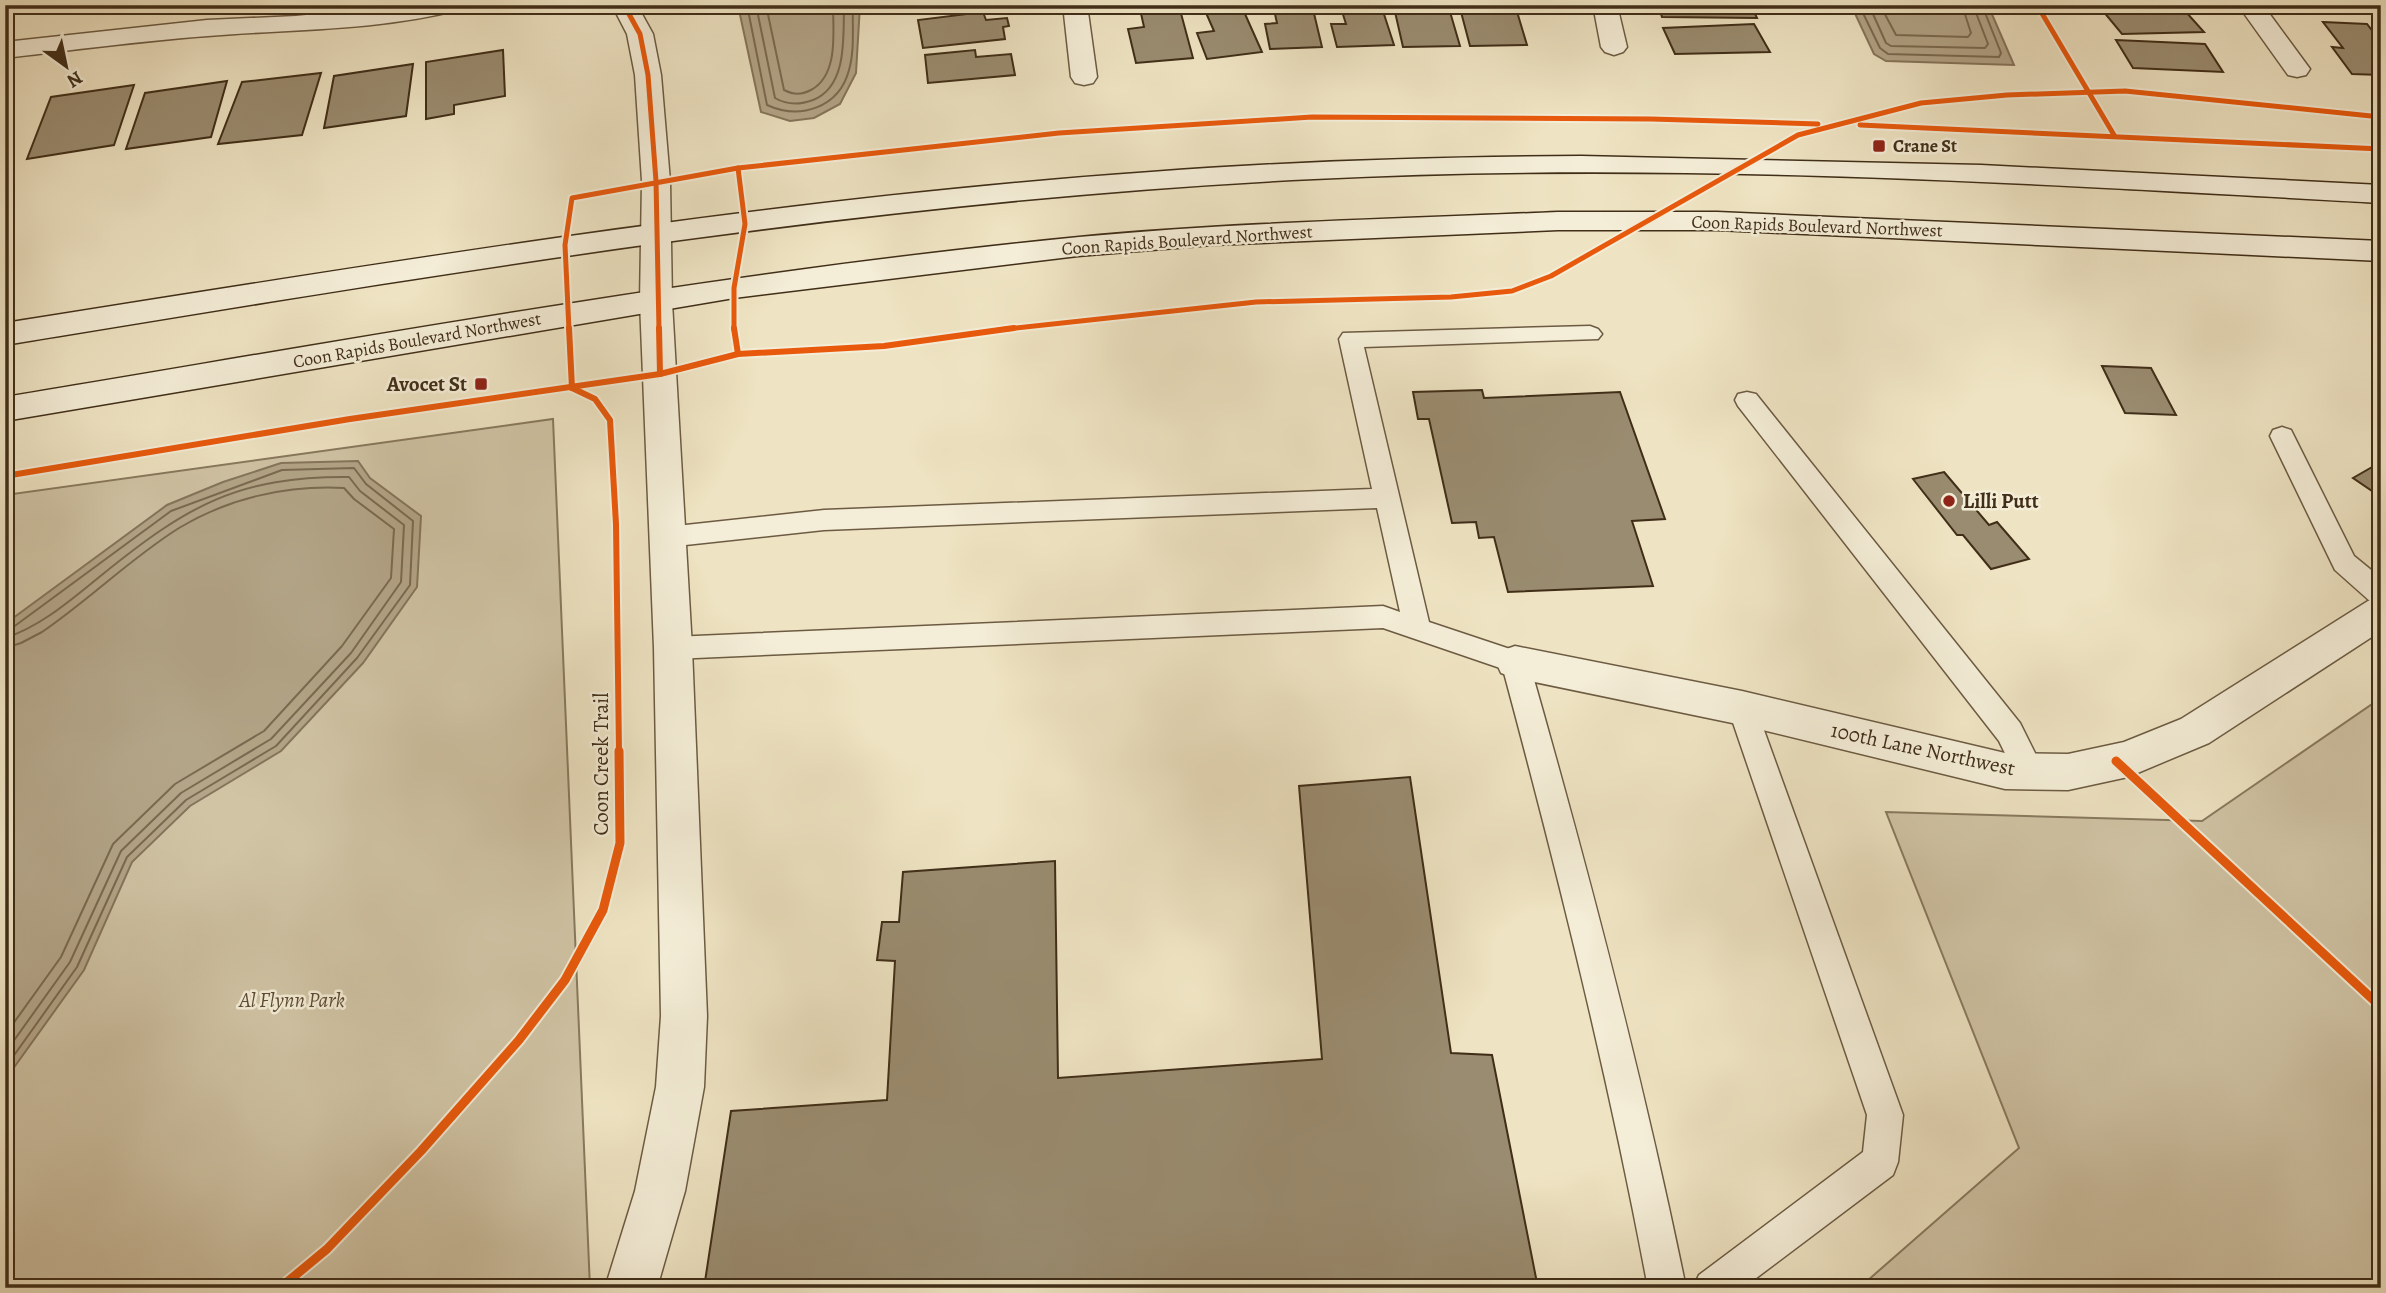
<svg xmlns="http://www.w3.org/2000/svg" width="2386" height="1293" font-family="Alegreya,serif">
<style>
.green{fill:#d0c4a5;stroke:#88795e;stroke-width:2}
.water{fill:#b3a588;stroke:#85755b;stroke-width:2}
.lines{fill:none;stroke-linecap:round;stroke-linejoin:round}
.shore{stroke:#7a6a50;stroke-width:2}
.building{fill:#9a8c70;stroke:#402e18;stroke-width:2}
.lane-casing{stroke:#6c5b42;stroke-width:3}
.street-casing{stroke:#6c5b42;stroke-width:3}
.secondary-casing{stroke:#402e18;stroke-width:3}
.lane{fill:#f4edd7;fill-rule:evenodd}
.street{fill:#f4edd7;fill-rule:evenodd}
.secondary{fill:#f4edd7;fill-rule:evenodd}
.cycleway-far2-casing{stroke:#f4edd7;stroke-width:9}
.cycleway-far1-casing{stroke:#f4edd7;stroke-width:10}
.cycleway-casing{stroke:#f4edd7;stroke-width:13}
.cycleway-far2{stroke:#e8590c;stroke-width:5}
.cycleway-far1{stroke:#e8590c;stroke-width:6}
.cycleway{stroke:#e8590c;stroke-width:9}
.poi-dot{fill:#8f2418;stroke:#f4edd7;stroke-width:2.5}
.labels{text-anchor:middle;stroke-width:5;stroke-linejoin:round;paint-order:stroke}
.far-poi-label{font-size:18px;font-weight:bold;fill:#402e18;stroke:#f4edd7;text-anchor:start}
.far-street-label{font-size:18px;fill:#402e18;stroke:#f4edd7}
.poi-label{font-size:21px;font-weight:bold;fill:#402e18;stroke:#f4edd7;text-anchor:end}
.street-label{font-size:21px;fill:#402e18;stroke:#f4edd7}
.park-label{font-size:21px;font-style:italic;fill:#5d4c34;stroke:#f4edd7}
</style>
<rect width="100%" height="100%" fill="#eee3c2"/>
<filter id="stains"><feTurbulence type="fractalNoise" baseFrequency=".00286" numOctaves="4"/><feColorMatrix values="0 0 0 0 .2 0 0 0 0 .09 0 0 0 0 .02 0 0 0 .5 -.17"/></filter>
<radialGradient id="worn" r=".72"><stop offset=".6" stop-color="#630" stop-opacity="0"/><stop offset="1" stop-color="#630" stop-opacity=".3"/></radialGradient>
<g class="green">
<polygon points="553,419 590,1288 5,1288 5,495"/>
<polygon points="2381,698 2381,1288 1859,1288 2019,1148 1886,812 2202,821"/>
</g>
<g class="water">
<polygon points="741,5 860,5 856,73 840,104 814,118 790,121 761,112 739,10"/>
<polygon points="1851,5 1988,5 2014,65 1886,61 1874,54"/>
<polygon points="358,461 370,478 421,516 417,587 363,663 281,751 190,806 132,862 84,970 5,1080 5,624 167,505 223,482 281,463"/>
</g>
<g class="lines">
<g class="shore">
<path d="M747 5 767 105C800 120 839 108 849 70 855 49 852 26 853 5"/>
<path d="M756 5 775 98C787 105 800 105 813 100 848 86 843 36 844 5"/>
<path d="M766 5 784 90C794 95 801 95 811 90 839 75 833 31 833 5"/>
<polyline points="1859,5 1880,48 1888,54 1999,57 2001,53 1982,5"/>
<polyline points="1869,5 1886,43 1891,46 1985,48 1988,44 1973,5"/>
<polyline points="1880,5 1896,35 1968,37 1971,33 1962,5"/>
<polyline points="5,629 12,628 171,511 282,470 354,468 366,484 413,521 410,585 357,658 276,746 186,800 127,857 77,967 5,1068"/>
<path d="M5 638C42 626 73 598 103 574 187 506 238 476 349 477L360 491 404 525 401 582 351 653 271 739 181 793 121 851 70 962 5 1053"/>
<path d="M5 648 21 643 42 632C89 600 131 558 179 528 229 498 287 485 344 488L354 499 394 529 391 578 342 646 264 731 175 784 113 844 61 957 5 1035"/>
</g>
</g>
<g class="building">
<polygon points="924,5 1013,5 925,14"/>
<polygon points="1241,5 1262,52 1207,59 1197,33 1214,31 1203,6"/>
<polygon points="1273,5 1312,5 1322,47 1270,49 1265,24 1277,23"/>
<polygon points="1340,5 1381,5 1394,45 1337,47 1331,24 1346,24"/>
<polygon points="1408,5 1448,5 1460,46 1403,47 1395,12 1409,11"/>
<polygon points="1474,5 1515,5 1527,45 1470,46 1461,12 1475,11"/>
<polygon points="1658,5 1751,5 1757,18 1662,17"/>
<polygon points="2098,5 2147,5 2153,12 2186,12 2204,32 2122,34"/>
<polygon points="1179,6 1193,58 1136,63 1128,29 1144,27 1140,9"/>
<polygon points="983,12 986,20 1007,18 1009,26 1003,27 1005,39 923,48 918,20"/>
<polygon points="2323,22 2367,24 2381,42 2381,75 2352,74 2332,47 2343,48"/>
<polygon points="1754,24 1770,52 1675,54 1663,28"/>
<polygon points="2116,40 2205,44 2223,72 2133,68"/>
<polygon points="503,50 505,96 454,105 454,114 426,119 426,62"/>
<polygon points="975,50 976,57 1011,54 1015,75 928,83 925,55"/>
<polygon points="413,64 406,116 324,128 334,76"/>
<polygon points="321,73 302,135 218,144 242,82"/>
<polygon points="227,81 211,137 126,149 145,93"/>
<polygon points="134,85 114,145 27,159 51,97"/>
<polygon points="2102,366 2151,368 2176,415 2125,413"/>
<polygon points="1482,390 1484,398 1620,392 1665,519 1632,521 1653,586 1508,592 1494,537 1479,538 1476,522 1452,523 1429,419 1418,419 1413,392"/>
<polygon points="2381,462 2381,497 2353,478"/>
<polygon points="1944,472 1989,525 1997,522 2029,559 1991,569 1963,535 1957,535 1913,479"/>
<polygon points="1410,777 1451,1053 1492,1055 1538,1288 704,1288 731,1111 887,1100 895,961 877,960 882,922 899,922 903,872 1055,861 1058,1078 1322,1059 1299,786"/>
</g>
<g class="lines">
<defs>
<g id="lane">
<path d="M1590 326 1598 329 1602 334 1598 339 1364 347 1429 622 1525 654 1529 662C1588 869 1643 1077 1686 1288H1648C1609 1079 1558 874 1503 669L1383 628 673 659 663 656 659 648 663 640 673 637 1383 606 1400 612 1377 508 824 530 667 547 658 544 654 537 658 530 667 527 824 510 1372 489 1339 339 1343 333Z"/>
<polygon points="1747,392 1756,394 2020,723 2044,771 2040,780 2029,784 2018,780 1999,741 1738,406 1735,400 1738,394"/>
<polygon points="2282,427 2291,430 2354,556 2381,578 2381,605 2371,602 2335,570 2270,436 2273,430"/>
<polygon points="1742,696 1752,699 1756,708 1903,1115 1898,1162 1893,1175 1743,1288 1693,1288 1699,1275 1863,1152 1867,1115 1728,708 1732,699"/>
</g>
<g id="street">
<path d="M408 5H461L458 10C376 31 291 29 208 36 140 41 73 50 5 58V42L207 20 296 16Z"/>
<polygon points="612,5 637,5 653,34 661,75 670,181 672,302 692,648 707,1016 704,1087 685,1191 657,1288 605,1288 635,1191 656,1087 661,1016 654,648 640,302 642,181 635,75 627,34"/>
<polygon points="1063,5 1087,5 1097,77 1093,83 1084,85 1075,83 1071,77"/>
<polygon points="1593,5 1617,5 1627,47 1623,52 1614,55 1605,52 1601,47"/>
<polygon points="2238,5 2263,5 2310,69 2306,75 2297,77 2288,75"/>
<polygon points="2381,597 2381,631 2209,743 2128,777 2068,790 2005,789 1742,725 1515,678 1501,673 1496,662 1501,651 1515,646 1742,691 2005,753 2068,754 2124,742 2181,719 2368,601"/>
</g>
<g id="secondary">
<path d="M1581 156 1981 165 2381 185V203C2026 183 1669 161 1314 179 874 200 439 274 5 345V323C385 263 766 199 1151 172 1294 161 1437 157 1581 156Z"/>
<path d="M1558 212H1717L2381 241V261L1717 230H1558L1213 245 1078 256 734 298 5 421V397C362 338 719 272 1079 237 1238 222 1398 219 1558 212Z"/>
</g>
</defs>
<use href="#lane" class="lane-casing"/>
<use href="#street" class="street-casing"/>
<use href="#secondary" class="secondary-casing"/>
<use href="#lane" class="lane"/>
<use href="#street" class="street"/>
<use href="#secondary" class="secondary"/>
<defs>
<g id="cycleway-far2">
<polyline points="624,5 640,34 648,75 656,181 659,330"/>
<polyline points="2037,5 2114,135"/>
<polyline points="1860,125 2381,149"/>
<polyline points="569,330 565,245 572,198 738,168 1059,133 1312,117 1651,119 1818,124"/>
<polyline points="734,330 734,288 745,224 738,168"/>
<polyline points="998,330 1256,302 1451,297 1512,291 1551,276 1798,135 1921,103 2007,95 2125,91 2381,117"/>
</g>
<g id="cycleway-far1">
<polyline points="569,328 572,388"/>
<polyline points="659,328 660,374"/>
<polyline points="734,328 738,354"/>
<polyline points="572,388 595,399 610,420 616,524 619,752"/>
<polyline points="5,476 350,419 660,374 738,354 884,346 1014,328"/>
</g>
<g id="cycleway">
<polyline points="2116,761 2381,1007"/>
<polyline points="280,1288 327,1249 421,1151 519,1040 565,980 603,910 620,843 619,751"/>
</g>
</defs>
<use href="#cycleway-far2" class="cycleway-far2-casing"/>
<use href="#cycleway-far1" class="cycleway-far1-casing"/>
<use href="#cycleway" class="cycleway-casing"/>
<use href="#cycleway-far2" class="cycleway-far2"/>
<use href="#cycleway-far1" class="cycleway-far1"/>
<use href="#cycleway" class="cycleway"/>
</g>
<g class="poi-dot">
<rect x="1872" y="139" width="14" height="14" rx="3.5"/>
<rect x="474" y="377" width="14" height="14" rx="3.5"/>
<circle cx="1949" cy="501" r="7"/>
</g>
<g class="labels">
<g class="far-poi-label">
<text x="1893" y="152">Crane St</text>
</g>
<g class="far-street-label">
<text transform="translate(1817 226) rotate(2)" y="6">Coon Rapids Boulevard Northwest</text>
<text transform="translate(1187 240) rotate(-4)" y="6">Coon Rapids Boulevard Northwest</text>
<text transform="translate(417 340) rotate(-10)" y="6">Coon Rapids Boulevard Northwest</text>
</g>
<g class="poi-label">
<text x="467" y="391">Avocet St</text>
<text x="1963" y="508" text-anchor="start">Lilli Putt</text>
</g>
<g class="street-label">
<text transform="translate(1923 749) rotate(12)" y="7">100th Lane Northwest</text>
<text transform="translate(601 764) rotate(-90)" y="7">Coon Creek Trail</text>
</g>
<g class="park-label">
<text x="292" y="1007">Al Flynn Park</text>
</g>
</g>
<rect width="2386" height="1293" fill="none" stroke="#eee3c2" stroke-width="28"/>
<rect x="7" y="7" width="2372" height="1279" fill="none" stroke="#402e18" stroke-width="3.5"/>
<rect x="14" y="14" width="2358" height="1265" fill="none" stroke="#402e18" stroke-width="2"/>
<g transform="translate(66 66) rotate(147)" stroke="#f4edd7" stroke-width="5" paint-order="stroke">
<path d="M0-5L12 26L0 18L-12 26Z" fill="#402e18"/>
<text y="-10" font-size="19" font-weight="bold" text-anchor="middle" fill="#402e18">N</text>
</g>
<rect width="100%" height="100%" filter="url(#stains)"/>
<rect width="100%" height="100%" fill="url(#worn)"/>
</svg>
